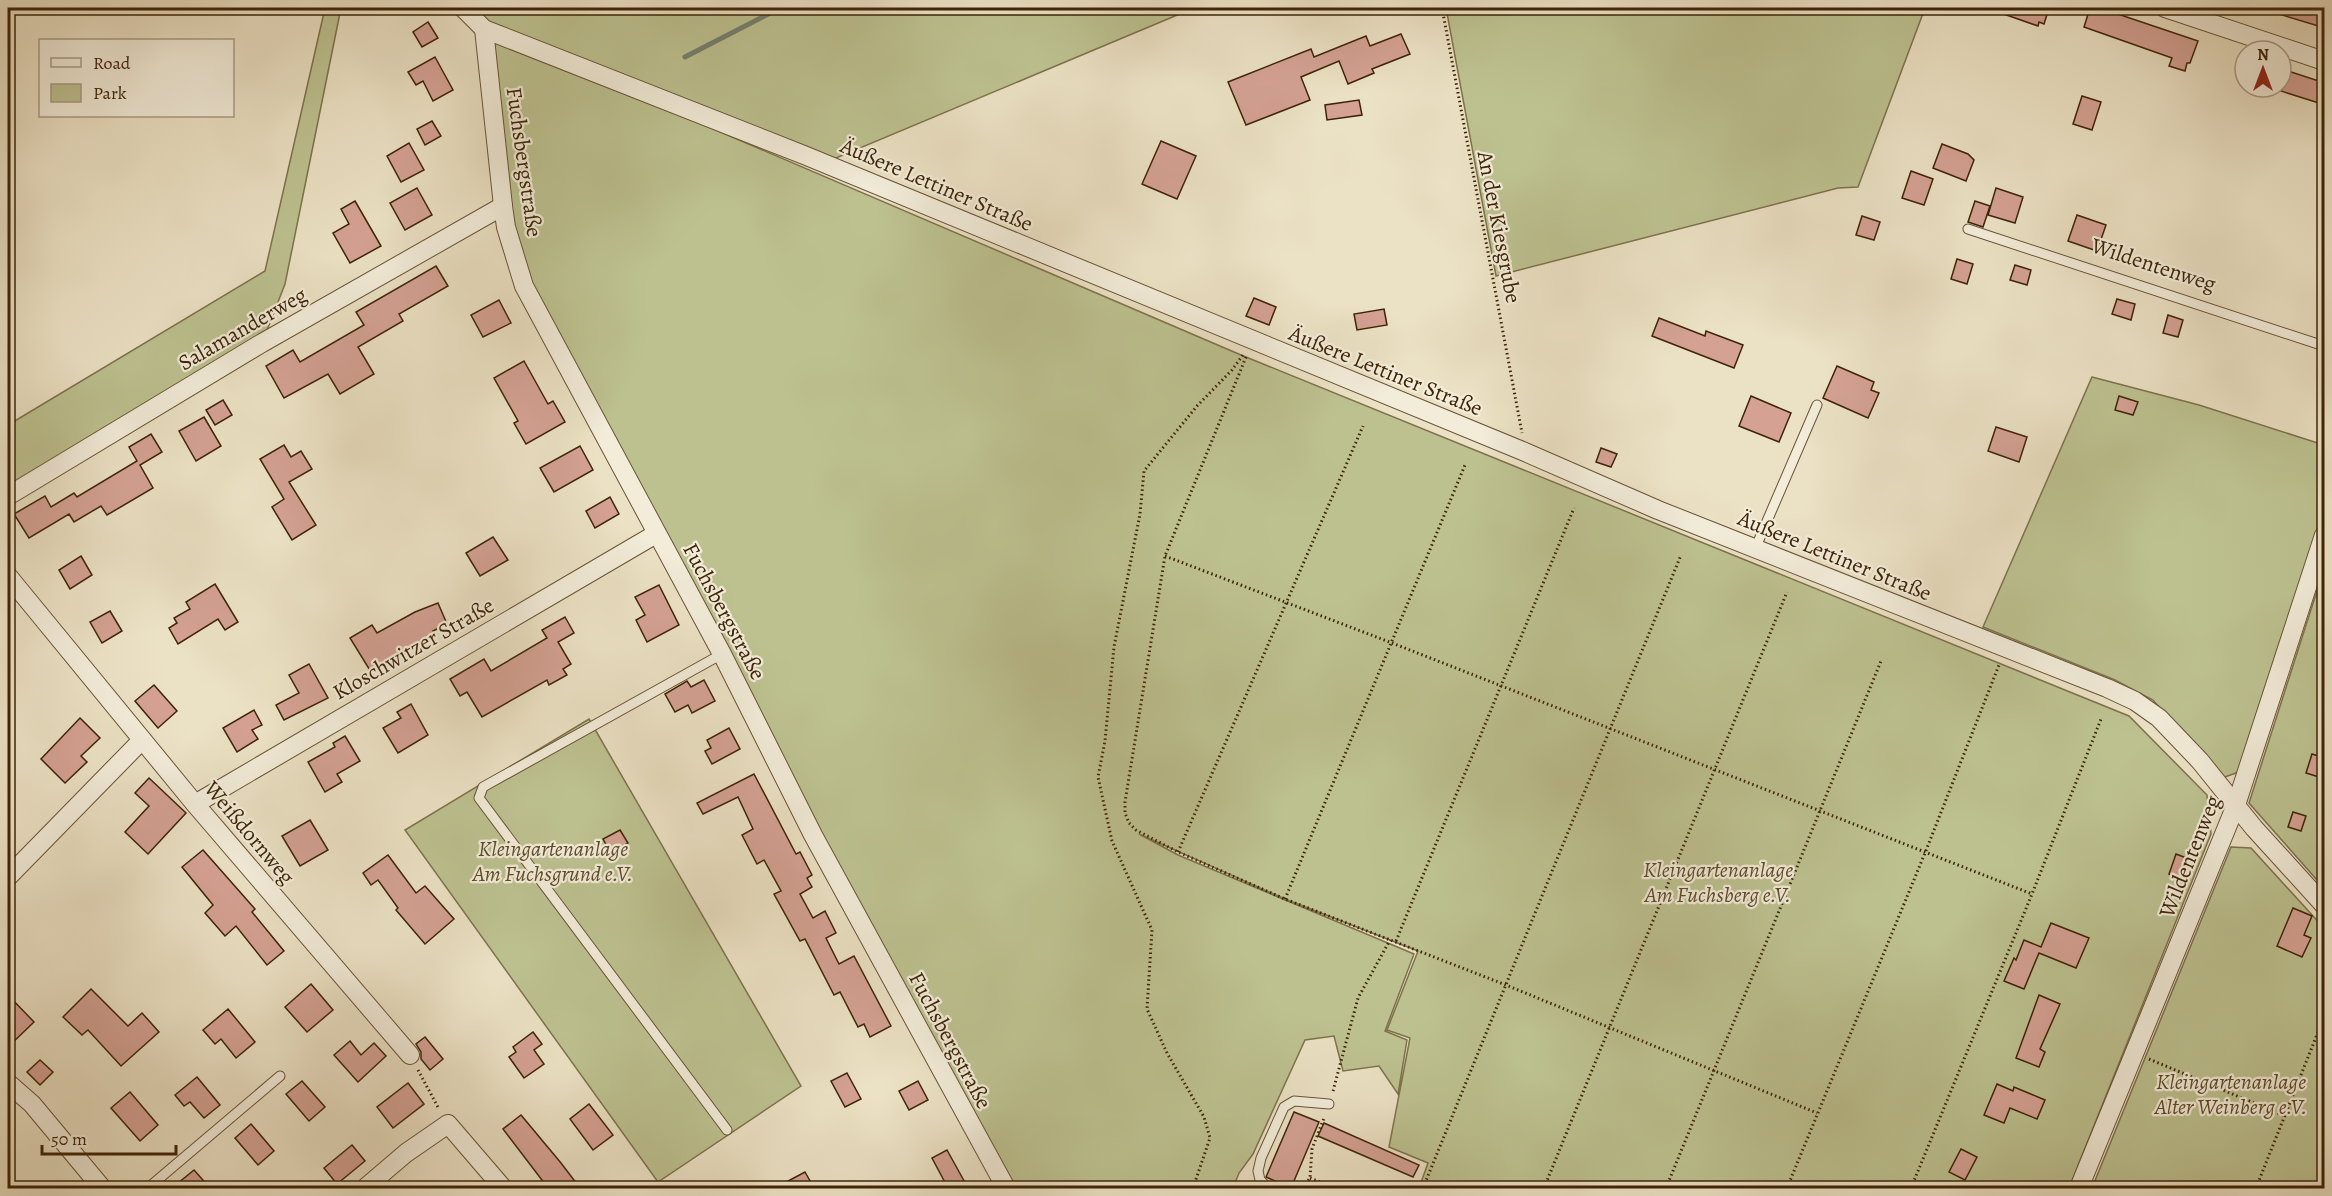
<svg xmlns="http://www.w3.org/2000/svg" width="2332" height="1196" font-family="Alegreya,serif">
<style>
.green{fill:#bdc190;stroke:#7e724c;stroke-width:1.5}
.lines{fill:none;stroke-linecap:round;stroke-linejoin:round}
.stream{stroke:#74806e;stroke-width:5}
.building{fill:#d4a193;stroke:#3e2407;stroke-width:1.5}
.lane-casing{stroke:#695336;stroke-width:11}
.street-casing{stroke:#695336;stroke-width:20}
.path{stroke:#3e2407;stroke-width:3;stroke-dasharray:1.5 3;stroke-linecap:butt}
.lane{stroke:#f2ecd9;stroke-width:9}
.street{stroke:#f2ecd9;stroke-width:18}
.labels{text-anchor:middle;stroke-width:4.5;stroke-linejoin:round;paint-order:stroke}
.street-label{font-size:22px;fill:#3e2407;stroke:#f2ecd9}
.park-label{font-size:22px;font-style:italic;fill:#5e4b29;stroke:#f2ecd9}
</style>
<rect width="100%" height="100%" fill="#ebe1c4"/>
<filter id="stains"><feTurbulence type="fractalNoise" baseFrequency=".00333" numOctaves="4"/><feColorMatrix values="0 0 0 0 .2 0 0 0 0 .09 0 0 0 0 .02 0 0 0 .5 -.17"/></filter>
<radialGradient id="worn" r=".72"><stop offset=".6" stop-color="#630" stop-opacity="0"/><stop offset="1" stop-color="#630" stop-opacity=".3"/></radialGradient>
<g class="green">
<polygon points="325,8 341,8 285,284 262,343 8,496 8,425 265,271"/>
<polygon points="463,8 1194,8 829,161 484,29"/>
<polygon points="1446,8 1925,8 1858,187 1838,188 1496,276"/>
<polygon points="487,32 1241,355 2129,716 2207,795 2211,834 2069,1188 1419,1188 1428,1163 1389,1147 1410,1038 1387,1030 1418,951 1285,899 1139,834 1178,855 1414,954 1385,1031 1407,1040 1398,1094 1379,1066 1343,1071 1334,1036 1305,1040 1253,1154 1239,1173 1233,1188 1006,1188 524,286 506,227"/>
<polygon points="2092,377 2199,405 2324,445 2324,508 2239,772 2222,778 2153,700 2115,680 1983,627"/>
<polygon points="2324,569 2324,888 2249,803"/>
<polygon points="589,719 801,1086 658,1182 405,830"/>
<polygon points="2231,847 2251,848 2324,928 2324,1188 2092,1188"/>
</g>
<g class="lines">
<polyline class="stream" points="685,57 780,8"/>
</g>
<g class="building">
<polygon points="1992,8 2049,8 2044,24 2039,22 2038,26 1992,10"/>
<polygon points="2090,8 2100,8 2198,41 2190,63 2187,63 2185,71 2169,66 2172,58 2084,27"/>
<polygon points="2270,8 2325,8 2325,28 2269,11"/>
<polygon points="428,22 438,38 422,47 413,32"/>
<polygon points="1401,34 1410,54 1372,69 1374,73 1348,84 1339,61 1301,77 1310,100 1246,125 1228,82 1311,49 1314,57 1366,36 1370,46"/>
<polygon points="435,57 453,90 433,101 423,81 416,85 408,72"/>
<polygon points="2288,71 2325,83 2325,105 2281,91 2281,74 2287,76"/>
<polygon points="2082,96 2101,102 2092,130 2073,124"/>
<polygon points="1359,100 1362,115 1327,120 1325,105"/>
<polygon points="432,121 441,136 425,145 417,129"/>
<polygon points="1161,141 1196,156 1177,199 1142,184"/>
<polygon points="409,143 424,170 401,182 387,156"/>
<polygon points="1942,144 1968,154 1974,160 1966,181 1933,168"/>
<polygon points="1911,171 1933,179 1924,205 1902,198"/>
<polygon points="417,188 432,215 405,230 390,203"/>
<polygon points="1996,188 2023,197 2015,223 1988,215"/>
<polygon points="355,201 381,246 350,263 333,233 349,224 341,209"/>
<polygon points="1975,201 1990,206 1983,227 1968,222"/>
<polygon points="2077,215 2106,225 2097,251 2068,241"/>
<polygon points="1862,216 1880,222 1874,240 1856,235"/>
<polygon points="1957,259 1973,264 1967,284 1951,279"/>
<polygon points="2015,265 2031,270 2027,285 2010,280"/>
<polygon points="436,266 448,286 399,314 403,321 358,347 374,374 340,394 328,374 284,398 266,366 293,350 300,362 364,325 356,312"/>
<polygon points="1254,298 1276,307 1269,325 1246,316"/>
<polygon points="2117,299 2135,304 2131,320 2112,314"/>
<polygon points="499,300 511,323 483,337 471,315"/>
<polygon points="1384,309 1387,325 1357,330 1354,314"/>
<polygon points="2168,315 2183,320 2178,337 2163,333"/>
<polygon points="1659,318 1705,336 1706,331 1743,345 1734,368 1652,336"/>
<polygon points="524,361 548,404 553,401 565,422 526,444 514,423 518,421 494,378"/>
<polygon points="1837,366 1874,382 1871,390 1879,393 1868,418 1823,398"/>
<polygon points="1751,396 1791,413 1779,442 1739,426"/>
<polygon points="2119,396 2138,402 2133,415 2115,410"/>
<polygon points="223,400 232,415 215,425 206,410"/>
<polygon points="204,417 221,446 196,461 179,431"/>
<polygon points="1996,427 2027,437 2019,462 1988,451"/>
<polygon points="151,434 162,452 140,465 153,488 107,515 101,506 74,522 69,514 29,538 14,514 45,496 51,507 74,493 77,497 137,461 129,447"/>
<polygon points="284,445 291,457 301,451 312,469 289,482 316,525 292,540 272,507 284,499 260,459"/>
<polygon points="580,446 593,470 554,492 540,468"/>
<polygon points="1601,448 1617,454 1611,467 1596,462"/>
<polygon points="610,497 619,514 595,528 586,511"/>
<polygon points="493,537 508,560 480,576 466,553"/>
<polygon points="81,556 92,575 70,589 59,570"/>
<polygon points="215,584 238,622 225,630 218,619 178,644 169,628 177,623 174,618 190,609 186,602"/>
<polygon points="659,585 679,625 647,642 636,620 645,615 635,597"/>
<polygon points="438,603 447,624 433,631 436,634 371,672 350,638 372,625 377,633 415,612"/>
<polygon points="110,611 122,631 102,643 90,622"/>
<polygon points="565,617 574,633 558,642 571,664 563,669 567,675 549,685 547,680 482,717 467,692 460,696 450,679 484,659 491,671 547,638 542,630"/>
<polygon points="309,664 328,698 284,720 276,705 299,693 289,675"/>
<polygon points="704,680 715,701 692,713 688,705 675,712 665,694 687,681 691,687"/>
<polygon points="154,685 177,711 158,728 135,701"/>
<polygon points="411,704 428,735 398,753 383,728 401,718 397,712"/>
<polygon points="254,710 262,725 252,730 258,739 237,752 223,728"/>
<polygon points="80,718 100,738 81,756 87,762 65,783 41,759"/>
<polygon points="729,728 740,749 712,764 705,751 711,748 707,740"/>
<polygon points="345,736 360,761 337,774 342,782 325,792 308,762 335,747 333,743"/>
<polygon points="2312,754 2325,758 2319,777 2306,773"/>
<polygon points="754,774 796,854 800,852 812,875 807,878 812,887 800,894 813,918 825,911 836,933 826,938 839,964 854,956 891,1026 870,1037 864,1024 858,1027 840,992 834,995 805,939 800,941 774,894 781,891 764,860 757,864 742,835 753,829 738,797 703,814 697,803"/>
<polygon points="149,778 186,813 148,854 125,832 149,806 135,793"/>
<polygon points="2293,812 2306,816 2301,831 2288,827"/>
<polygon points="310,820 328,850 300,866 282,836"/>
<polygon points="620,830 628,843 611,853 603,839"/>
<polygon points="203,850 255,909 252,912 284,951 267,965 236,926 225,936 205,913 213,905 182,867"/>
<polygon points="2176,854 2189,859 2182,879 2169,874"/>
<polygon points="388,855 416,893 425,886 454,919 425,944 396,910 398,908 378,880 371,885 363,873"/>
<polygon points="2293,908 2312,916 2304,935 2311,938 2302,957 2277,946"/>
<polygon points="2051,923 2089,938 2076,968 2039,953 2024,989 2004,981 2014,958 2016,960 2024,940 2041,947"/>
<polygon points="311,984 333,1010 307,1032 285,1007"/>
<polygon points="91,989 128,1026 142,1013 159,1032 121,1066 88,1030 82,1035 63,1017"/>
<polygon points="8,995 34,1022 8,1047"/>
<polygon points="2039,995 2060,1004 2040,1049 2045,1052 2039,1067 2016,1058"/>
<polygon points="228,1009 255,1042 236,1058 221,1039 215,1044 203,1030"/>
<polygon points="533,1032 542,1044 534,1050 544,1064 524,1078 509,1057 516,1052 513,1047"/>
<polygon points="425,1037 443,1059 430,1070 421,1059 421,1052 416,1044"/>
<polygon points="350,1041 361,1055 374,1043 386,1056 358,1082 334,1055"/>
<polygon points="40,1060 53,1072 40,1085 27,1072"/>
<polygon points="847,1073 861,1099 845,1107 831,1081"/>
<polygon points="197,1077 220,1105 204,1118 190,1102 184,1106 175,1095"/>
<polygon points="302,1081 325,1107 309,1121 286,1094"/>
<polygon points="918,1081 928,1100 909,1110 899,1091"/>
<polygon points="408,1083 424,1104 393,1128 377,1107"/>
<polygon points="1997,1084 2013,1091 2014,1087 2045,1100 2037,1119 2010,1108 2004,1123 1984,1115"/>
<polygon points="130,1092 158,1125 140,1141 111,1108"/>
<polygon points="589,1104 613,1135 593,1150 570,1119"/>
<polygon points="1294,1112 1319,1122 1291,1188 1266,1177"/>
<polygon points="521,1115 561,1163 580,1188 548,1188 503,1129"/>
<polygon points="1324,1123 1419,1165 1413,1177 1318,1136"/>
<polygon points="251,1124 274,1151 258,1165 235,1138"/>
<polygon points="352,1145 365,1161 337,1184 324,1168"/>
<polygon points="1961,1149 1977,1157 1965,1180 1949,1172"/>
<polygon points="947,1150 968,1188 948,1188 932,1158"/>
<polygon points="194,1170 210,1188 172,1188"/>
<polygon points="805,1172 814,1188 775,1188"/>
</g>
<g class="lines">
<defs>
<g id="lane">
<polyline points="1968,229 2324,346"/>
<polyline points="1755,549 1817,405"/>
<polyline points="722,654 483,787 479,798 727,1130"/>
<polyline points="148,1188 280,1076"/>
<polyline points="1268,1188 1260,1180 1258,1171 1261,1158 1284,1107 1294,1101 1329,1104"/>
</g>
<g id="street">
<polyline points="463,8 484,29 804,155 1525,452 1658,510 2107,688 2135,701 2159,718 2200,761 2254,828 2324,905"/>
<polyline points="2165,8 2324,61"/>
<polyline points="484,29 503,206 506,227 524,286 722,654 813,835 1006,1188"/>
<polyline points="8,496 262,343 503,206"/>
<polyline points="8,576 195,804 410,1055"/>
<polyline points="195,804 656,534"/>
<polyline points="8,877 142,740"/>
<polyline points="8,1083 32,1104 102,1188"/>
<polyline points="365,1188 406,1153 448,1124 503,1188"/>
<polyline points="2079,1188 2236,805 2324,535"/>
</g>
</defs>
<use href="#lane" class="lane-casing"/>
<use href="#street" class="street-casing"/>
<g class="path">
<polyline points="1442,8 1522,433"/>
<polyline points="1246,357 1165,556 1125,802 1125,813 1129,823 1136,830 1178,852 1285,899 1506,985 1817,1113"/>
<polyline points="1165,556 1392,643 2032,894"/>
<polyline points="1178,852 1363,426"/>
<polyline points="1285,899 1465,465"/>
<polyline points="1396,941 1574,508"/>
<polyline points="2149,1059 2285,1116"/>
<polyline points="418,1070 439,1109"/>
<polyline points="1333,1091 1358,998 1390,940"/>
<polyline points="1310,1178 1336,1188"/>
<polyline points="1193,1188 1210,1138 1204,1117 1167,1053 1147,1009 1152,930 1112,841 1098,777 1105,741 1114,647 1140,514 1144,471 1197,406 1232,370 1243,355"/>
<polyline points="1303,1188 1310,1178 1312,1149 1324,1118"/>
<polyline points="1423,1188 1681,555"/>
<polyline points="1544,1188 1787,592"/>
<polyline points="1666,1188 1881,661"/>
<polyline points="1787,1188 1925,853 1999,665"/>
<polyline points="1911,1188 2032,894 2101,719"/>
<polyline points="2256,1188 2324,1017"/>
</g>
<use href="#lane" class="lane"/>
<use href="#street" class="street"/>
</g>
<g class="labels">
<g class="street-label">
<text transform="translate(525 162) rotate(82)" y="8">Fuchsbergstraße</text>
<text transform="translate(937 184) rotate(23)" y="8">Äußere Lettiner Straße</text>
<text transform="translate(1500 227) rotate(79)" y="8">An der Kiesgrube</text>
<text transform="translate(2154 264) rotate(18)" y="8">Wildentenweg</text>
<text transform="translate(242 328) rotate(-30)" y="8">Salamanderweg</text>
<text transform="translate(1386 370) rotate(22)" y="8">Äußere Lettiner Straße</text>
<text transform="translate(1835 555) rotate(22)" y="8">Äußere Lettiner Straße</text>
<text transform="translate(725 611) rotate(62)" y="8">Fuchsbergstraße</text>
<text transform="translate(413 648) rotate(-30)" y="8">Kloschwitzer Straße</text>
<text transform="translate(250 832) rotate(50)" y="8">Weißdornweg</text>
<text transform="translate(2189 856) rotate(-68)" y="8">Wildentenweg</text>
<text transform="translate(951 1040) rotate(62)" y="8">Fuchsbergstraße</text>
</g>
<g class="park-label">
<text x="553" y="856">Kleingartenanlage<tspan x="553" dy="25">Am Fuchsgrund e.V.</tspan></text>
<text x="1718" y="877">Kleingartenanlage<tspan x="1718" dy="25">Am Fuchsberg e.V.</tspan></text>
<text x="2231" y="1089">Kleingartenanlage<tspan x="2231" dy="25">Alter Weinberg e.V.</tspan></text>
</g>
</g>
<rect width="2332" height="1196" fill="none" stroke="#ebe1c4" stroke-width="30"/>
<rect x="9" y="9" width="2314" height="1178" fill="none" stroke="#3e2407" stroke-width="3"/>
<rect x="15" y="15" width="2302" height="1166" fill="none" stroke="#3e2407" stroke-width="1.5"/>
<rect x="39" y="39" width="195" height="78" fill="#f2ecd9" stroke="#aa9c85" stroke-width="1.5"/>
<rect x="51" y="58" width="30" height="9" fill="#f2ecd9" stroke="#aa9c85" stroke-width="1.5"/>
<text x="93" y="69" font-size="18" fill="#3e2407">Road</text>
<rect x="51" y="84" width="30" height="18" fill="#bdc190" stroke="#aa9c85" stroke-width="1.5"/>
<text x="93" y="99" font-size="18" fill="#3e2407">Park</text>
<g transform="translate(2263 69)"><circle r="28" fill="#f2ecd9" stroke="#aa9c85" stroke-width="1.5"/>
<path d="M0-4.5L10 22L0 15L-10 22Z" fill="#8f2418"/>
<text y="-9" font-size="16" font-weight="bold" text-anchor="middle" fill="#3e2407">N</text>
</g>
<path d="M42 1145v9h134v-9" fill="none" stroke="#3e2407" stroke-width="3"/>
<text x="51" y="1145" font-size="18" fill="#3e2407" stroke="#f2ecd9" stroke-width="4.5" paint-order="stroke">50 m</text>
<rect width="100%" height="100%" filter="url(#stains)"/>
<rect width="100%" height="100%" fill="url(#worn)"/>
</svg>
